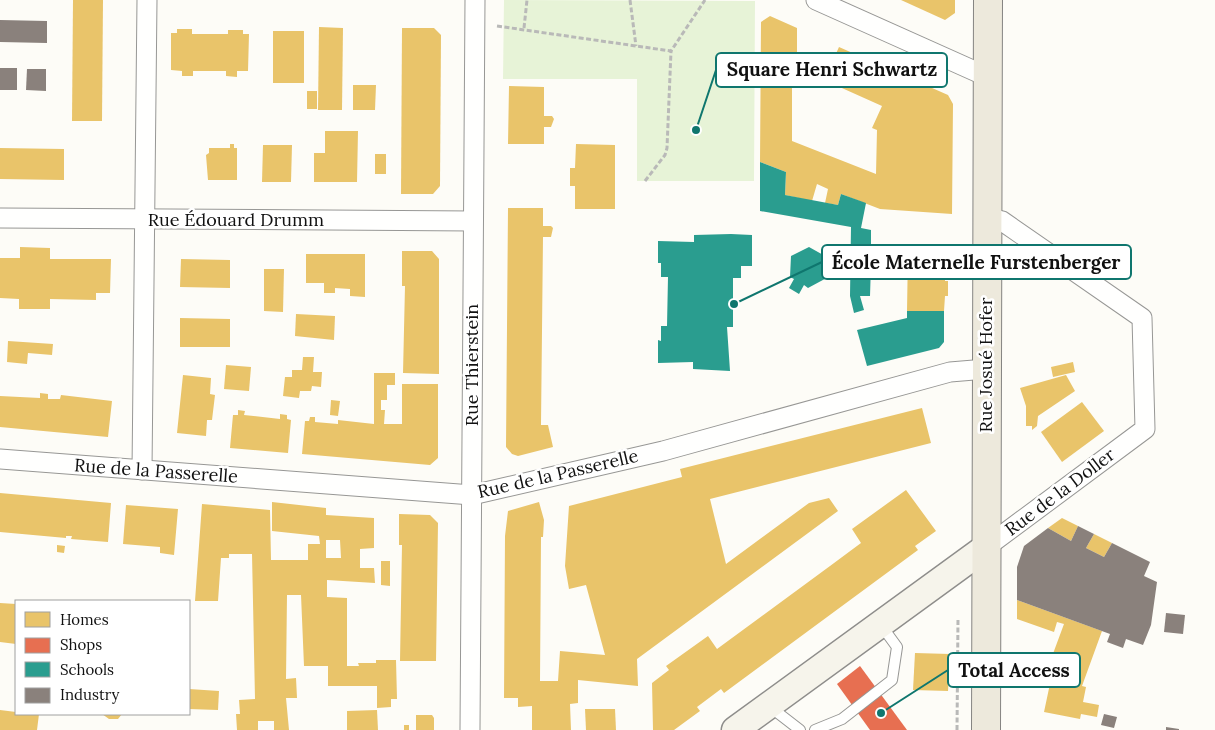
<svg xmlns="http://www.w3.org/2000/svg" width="1215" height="730" font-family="Lora,serif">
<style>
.green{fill:#e7f3d7}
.homes{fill:#e9c46a;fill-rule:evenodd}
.shops{fill:#e76f51}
.schools{fill:#2a9d8f}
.industry{fill:#8a817c}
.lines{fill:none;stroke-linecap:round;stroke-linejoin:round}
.service-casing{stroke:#979795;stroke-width:12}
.minor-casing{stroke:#979795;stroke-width:21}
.secondary-casing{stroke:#8e8d8b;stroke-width:29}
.primary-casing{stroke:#858482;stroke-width:30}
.path{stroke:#b9b9b8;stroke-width:3;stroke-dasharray:5 2.5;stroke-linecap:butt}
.service{stroke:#fffffe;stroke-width:10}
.minor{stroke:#fffffe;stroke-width:19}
.secondary{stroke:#f6f4eb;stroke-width:26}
.primary{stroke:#ede9dc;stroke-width:28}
.labels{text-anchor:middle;stroke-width:5;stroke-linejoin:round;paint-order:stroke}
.street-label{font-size:18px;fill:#111;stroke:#fff}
.leader{fill:none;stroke:#0f766e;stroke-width:2}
.callout-dot{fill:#0f766e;stroke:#fff;stroke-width:2}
.callout{fill:#fff;stroke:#0f766e;stroke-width:2}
.callout-label{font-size:19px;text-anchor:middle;font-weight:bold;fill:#111}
</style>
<rect width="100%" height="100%" fill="#fdfcf7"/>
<polygon class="green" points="504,0 755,1 754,181 637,181 637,79 503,79"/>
<g class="homes">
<polygon points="73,0 103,0 102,121 72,121"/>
<polygon points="901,0 955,0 955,13 945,20"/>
<polygon points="770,16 797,28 797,61 792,61 792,141 876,174 877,130 872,128 882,106 824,80 839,47 948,95 953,104 952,214 880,209 841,194 838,205 825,203 828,189 817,184 812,201 785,195 786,172 760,162 761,22"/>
<polygon points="319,27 343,28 342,110 318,110"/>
<polygon points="402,28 434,28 441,35 440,186 433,194 401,194"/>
<polygon points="177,29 192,29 192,34 228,34 228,30 243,30 243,34 249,34 248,71 237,71 237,77 226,76 226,71 193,71 193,76 182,76 182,71 171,70 171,33 177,33"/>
<rect x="273" y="31" width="31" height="52"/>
<polygon points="353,85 376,85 375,110 353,110"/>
<polygon points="509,86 544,87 544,116 552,116 554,119 551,127 544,127 544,144 508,144"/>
<rect x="307" y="91" width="10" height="18"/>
<polygon points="325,131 358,131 357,182 314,182 314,153 325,153"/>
<polygon points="230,144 234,144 234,148 237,148 237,180 208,180 206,155 209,153 209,148 230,148"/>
<polygon points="576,144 615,145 615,209 575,209 575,186 570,186 570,168 575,168"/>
<polygon points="263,145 292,145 291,182 262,182"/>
<polygon points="0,148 64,149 64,180 0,179"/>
<rect x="375" y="154" width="11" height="20"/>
<polygon points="508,208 543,208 543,226 551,226 553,228 551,237 543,237 541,425 548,425 553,447 518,456 512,454 506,447"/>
<polygon points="20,247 50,248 50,259 111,259 110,293 96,293 96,300 50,299 50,309 19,309 19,299 0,298 0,258 20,258"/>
<polygon points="910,249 945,255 945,281 948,281 948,296 945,296 944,311 907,311 908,251"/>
<polygon points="402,251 432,251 439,259 439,374 403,373 405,286 402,286"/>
<polygon points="306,254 365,254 365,297 350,296 350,289 335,288 335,293 324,293 324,283 306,283"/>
<polygon points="181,259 230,260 230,288 180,287"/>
<polygon points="264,269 284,269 283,312 264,311"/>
<polygon points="296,314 335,316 334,340 295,336"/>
<polygon points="180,318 230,319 230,347 180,347"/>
<polygon points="8,341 53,344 52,355 28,353 27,364 7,362"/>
<polygon points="303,357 314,357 313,372 322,372 321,387 312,386 311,391 300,391 299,398 283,396 285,377 292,377 292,370 302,370"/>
<polygon points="1073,362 1075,372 1053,377 1051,367"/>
<polygon points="226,365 251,367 249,391 224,389"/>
<polygon points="374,373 395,373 395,385 387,385 387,400 381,400 381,410 385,410 384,424 402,424 402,384 438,384 438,458 430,465 302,454 305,421 309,421 310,417 315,417 315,422 338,424 338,420 374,424"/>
<polygon points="183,375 211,378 210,394 215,395 212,420 207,420 206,436 177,433"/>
<polygon points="1066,375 1075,391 1038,416 1037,426 1032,430 1032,426 1026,426 1026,406 1020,388"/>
<polygon points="40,393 48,394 48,399 60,399 61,395 112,401 108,437 0,427 0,396 40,398"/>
<polygon points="331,400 340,401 338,416 330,415"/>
<polygon points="1082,402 1104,431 1062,462 1041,432"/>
<polygon points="922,408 931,443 710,499 726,564 809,503 829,498 838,511 637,659 638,686 578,680 578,703 570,704 571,730 532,730 532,706 518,707 518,698 504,698 505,536 508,511 539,502 544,520 543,537 541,537 540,681 558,681 560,651 605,655 586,585 569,589 565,566 569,506 682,477 680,469"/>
<polygon points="238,410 245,411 244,415 280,419 280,414 287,415 287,419 291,420 288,453 230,448 233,415 238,415"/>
<polygon points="906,490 936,531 915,546 918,550 724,693 721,689 697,707 700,711 674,730 653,730 652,683 669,670 666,666 708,636 717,649 830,566 861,543 852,529"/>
<polygon points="0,493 111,503 108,542 71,539 72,536 66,536 66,538 0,532"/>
<path d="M272 502 326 508V515L374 518V548L360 549V568H374L375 583 327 580V597L347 598V666H359L358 663H376V660H396L397 699H391V707L377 708V686H328V666H304L301 595H287L286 679 296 678 297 698H286L289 730H274V721H258V730H237L236 714H240L239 700 255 699 252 554H229V558H221L218 601H195L202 504 270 510 271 560H308V544H320L319 536 272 531ZM326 540H340L341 558H326Z"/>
<polygon points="126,505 178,509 174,555 160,553 160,547 123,544"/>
<polygon points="399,514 430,515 438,523 436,661 400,661 402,545 399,545"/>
<polygon points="1062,518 1078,526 1071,541 1048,528"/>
<polygon points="1094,534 1112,543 1104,557 1086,548"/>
<polygon points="57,545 65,546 64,553 57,552"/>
<polygon points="381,561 390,561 390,586 381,585"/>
<polygon points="1017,600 1102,631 1082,686 1086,687 1083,702 1099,705 1097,717 1081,714 1080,719 1044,712 1051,679 1044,678 1064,624 1057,622 1054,632 1017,619"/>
<polygon points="0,603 16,604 16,644 0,642"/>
<polygon points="915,653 950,654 948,691 913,690"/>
<polygon points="189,689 219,691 218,710 189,709"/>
<polygon points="585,709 615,709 616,730 586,730"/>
<polygon points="0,710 16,712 16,714 39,714 37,730 0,730"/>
<polygon points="377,710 378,730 347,730 347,711"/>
<polygon points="102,714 134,714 134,715 122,714 118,719 109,719"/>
<polygon points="416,715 432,715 434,718 434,730 416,730"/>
<rect x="404" y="725" width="5" height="5"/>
</g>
<polygon class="shops" points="860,666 907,730 870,730 837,684"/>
<g class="schools">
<polygon points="760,162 786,172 785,195 838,205 841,194 866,203 861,228 871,230 871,249 880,250 880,265 871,264 870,296 860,296 864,310 854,313 850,296 851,227 760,211"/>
<polygon points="731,234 752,235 752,266 741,266 741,278 733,278 733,327 727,327 730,371 693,369 693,362 658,363 658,340 661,341 661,326 667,326 668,277 661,277 661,263 658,263 658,241 694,242 694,235"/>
<polygon points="809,247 834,261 834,274 808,288 804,285 799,294 789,288 794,279 790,277 791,256"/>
<polygon points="907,311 944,311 944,342 939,348 867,366 857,330 907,318"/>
</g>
<g class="industry">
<polygon points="0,20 47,21 47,43 0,42"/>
<rect x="0" y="68" width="17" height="22"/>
<polygon points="27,69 46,69 46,91 26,90"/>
<polygon points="1078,526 1094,534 1086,548 1104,557 1112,543 1150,562 1144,576 1157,582 1151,625 1143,645 1126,639 1123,648 1107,642 1110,634 1017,600 1017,567 1024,546 1048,528 1071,541"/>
<polygon points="1166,613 1185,615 1183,634 1164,632"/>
<polygon points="1104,714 1117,717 1114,728 1101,725"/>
<polygon points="1166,727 1179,729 1179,730 1166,730"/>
</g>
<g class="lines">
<defs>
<g id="service">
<polyline points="769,706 800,730"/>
<polyline points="815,730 842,719 892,680 897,647 881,625"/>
</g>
<g id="minor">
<polyline points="816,0 988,77"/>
<polyline points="0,218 473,221"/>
<polyline points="0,459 472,495 663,451 950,372 986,369"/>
<polyline points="142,470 147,0"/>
<polyline points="985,548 1145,429 1142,318 1002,221 986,217"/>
<polyline points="470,730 475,0"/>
</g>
<polyline id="secondary" points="735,730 985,548"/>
<polyline id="primary" points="986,730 988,0"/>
</defs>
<use href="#service" class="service-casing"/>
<use href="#minor" class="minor-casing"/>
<use href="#secondary" class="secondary-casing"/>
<use href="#primary" class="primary-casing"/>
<g class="path">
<polyline points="630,0 636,46"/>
<polyline points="497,26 671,51 705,0"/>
<polyline points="524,28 527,0"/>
<polyline points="645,181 665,155 667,148 671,51"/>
<polyline points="957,730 958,618"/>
</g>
<use href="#service" class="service"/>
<use href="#minor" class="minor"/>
<use href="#secondary" class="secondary"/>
<use href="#primary" class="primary"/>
</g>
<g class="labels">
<g class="street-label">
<text x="236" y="226">Rue Édouard Drumm</text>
<text transform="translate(472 365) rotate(-90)" y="6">Rue Thierstein</text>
<text transform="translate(986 365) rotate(-90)" y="6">Rue Josué Hofer</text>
<text transform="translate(156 471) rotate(4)" y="6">Rue de la Passerelle</text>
<text transform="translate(558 474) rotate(-13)" y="6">Rue de la Passerelle</text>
<text transform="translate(1060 492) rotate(-37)" y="6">Rue de la Doller</text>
</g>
</g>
<path class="leader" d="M696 130L716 70M734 304L822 262M881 713L948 670"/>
<g class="callout-dot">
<circle cx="696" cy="130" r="5"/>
<circle cx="734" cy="304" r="5"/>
<circle cx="881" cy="713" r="5"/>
</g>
<g class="callout">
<rect x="716" y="53" width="231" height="34" rx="5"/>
<rect x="822" y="245" width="309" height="34" rx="5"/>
<rect x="948" y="653" width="132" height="34" rx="5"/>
</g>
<g class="callout-label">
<text x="832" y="76">Square Henri Schwartz</text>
<text x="976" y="269">École Maternelle Furstenberger</text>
<text x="1014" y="677">Total Access</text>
</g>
<rect x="15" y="600" width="175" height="115" fill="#ffffff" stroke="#a0a0a0"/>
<rect x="25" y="612" width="25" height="15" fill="#e9c46a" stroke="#a0a0a0"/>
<text x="60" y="625" font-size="15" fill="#111111">Homes</text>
<rect x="25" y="638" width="25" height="15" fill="#e76f51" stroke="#a0a0a0"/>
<text x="60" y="650" font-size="15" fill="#111111">Shops</text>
<rect x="25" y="662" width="25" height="15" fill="#2a9d8f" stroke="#a0a0a0"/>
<text x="60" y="675" font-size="15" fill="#111111">Schools</text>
<rect x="25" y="688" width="25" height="15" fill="#8a817c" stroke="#a0a0a0"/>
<text x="60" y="700" font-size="15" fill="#111111">Industry</text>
</svg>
